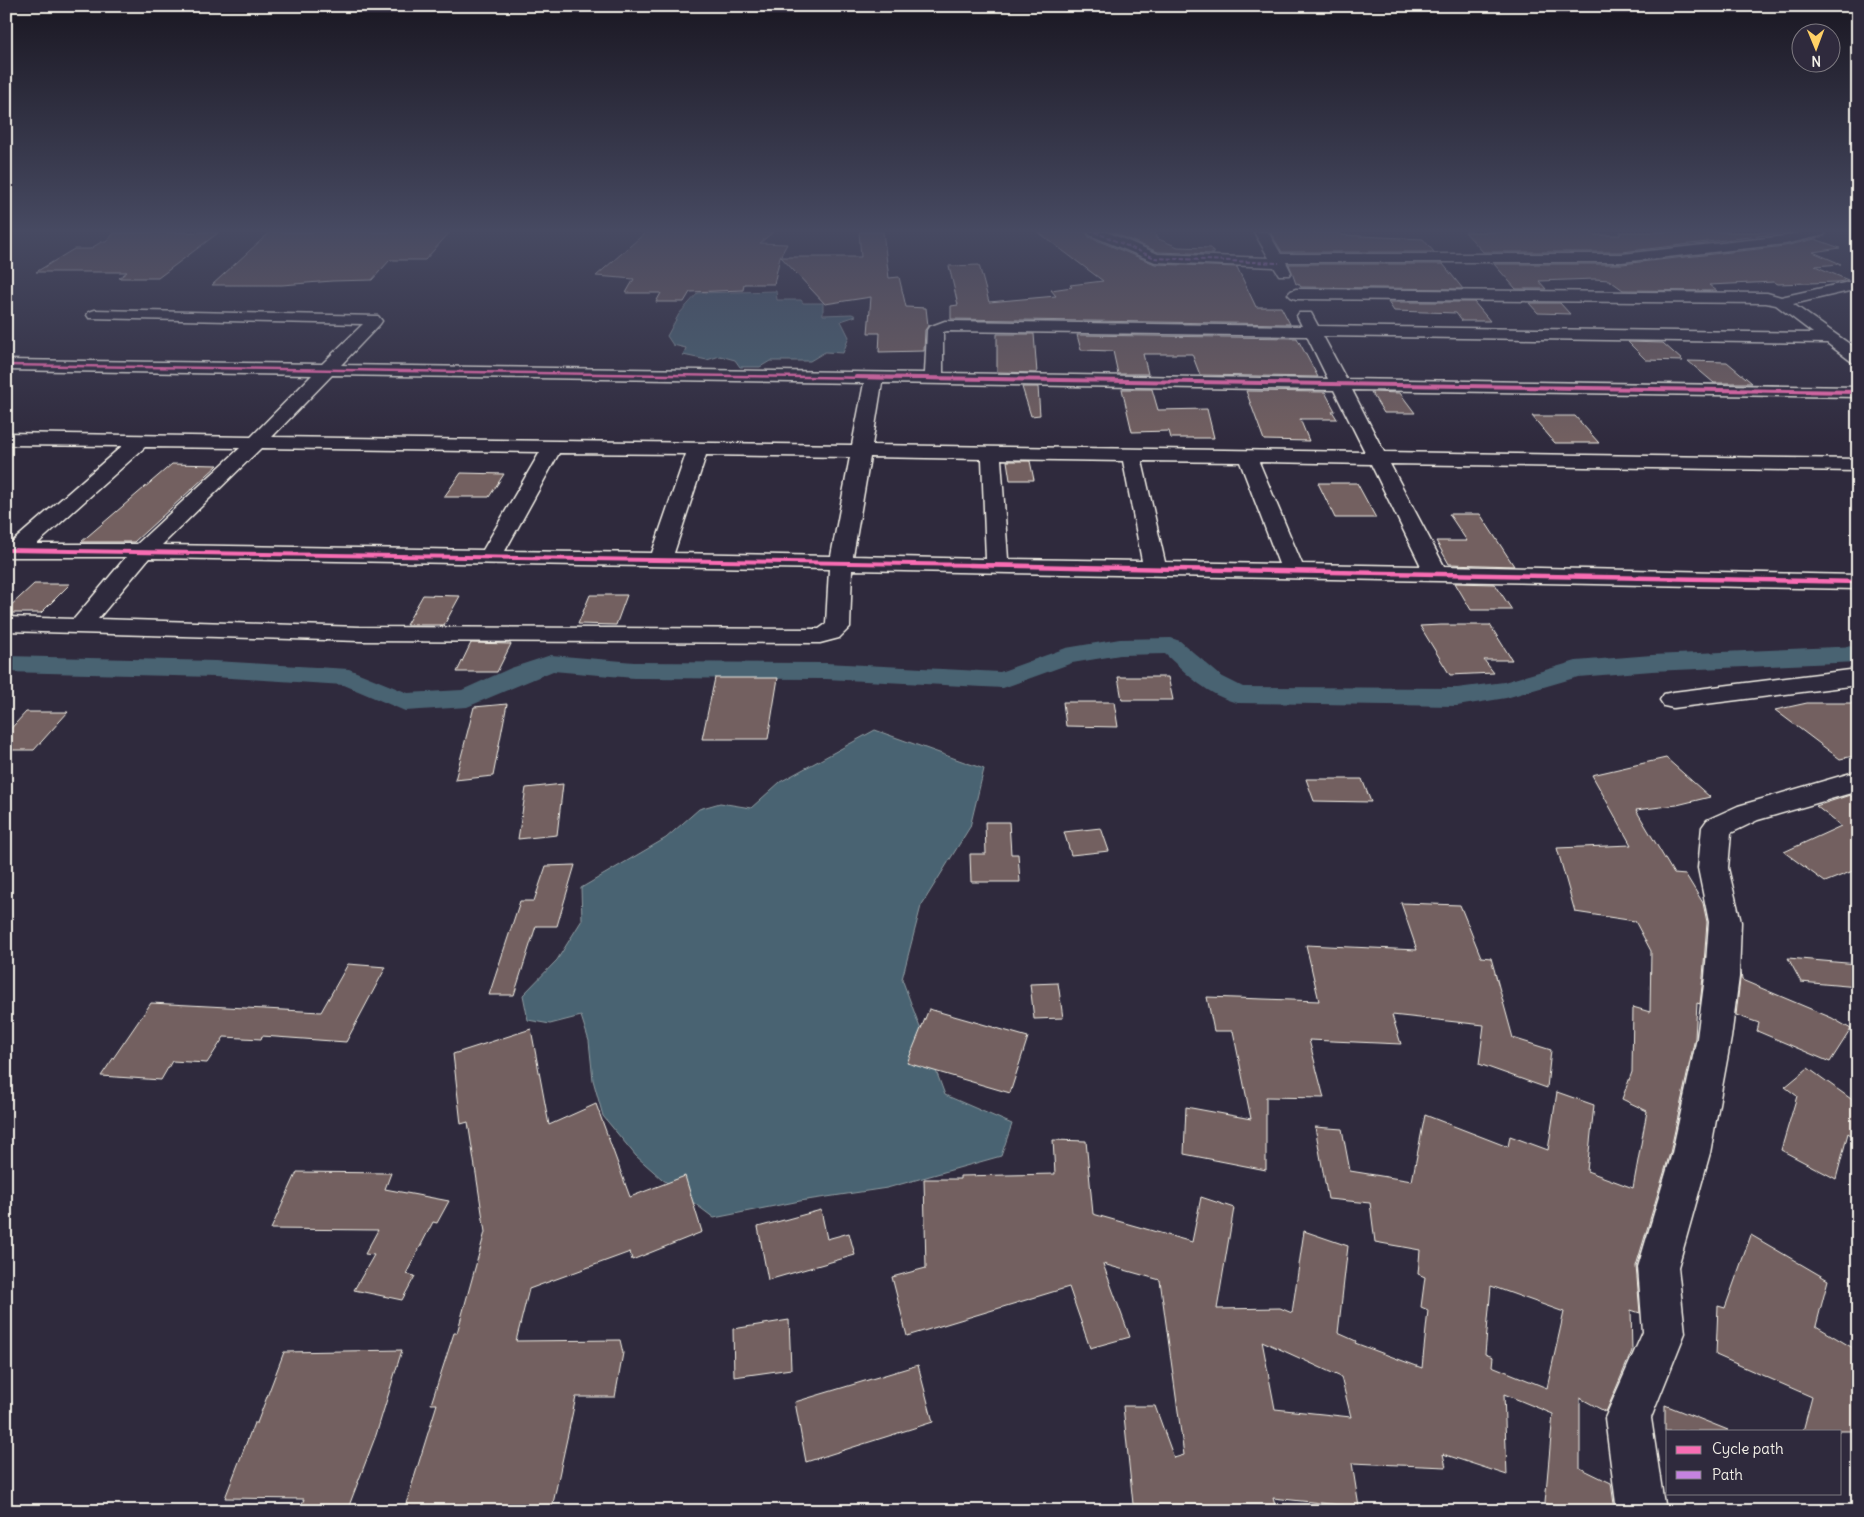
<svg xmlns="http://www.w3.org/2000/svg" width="1864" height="1517" font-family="Delius,sans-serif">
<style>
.water{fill:#4a6372;stroke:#8e9ca1}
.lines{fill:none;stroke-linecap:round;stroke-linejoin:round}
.canal{fill:#4a6372;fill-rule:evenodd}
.building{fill:#736160;stroke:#f4f1e8;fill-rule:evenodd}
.minor-casing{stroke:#f4f1e8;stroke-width:3}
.minor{fill:#2f2a3d;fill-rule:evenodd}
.quiet{stroke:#c483df;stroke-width:2;stroke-dasharray:4.5 2;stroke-linecap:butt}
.cycleway-far2-casing{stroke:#2f2a3d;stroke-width:4.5}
.cycleway-far1-casing{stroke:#2f2a3d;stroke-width:6}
.cycleway-casing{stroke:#2f2a3d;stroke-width:8}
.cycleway-far2{stroke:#f96db3;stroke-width:2.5}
.cycleway-far1{stroke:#f96db3;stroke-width:4}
.cycleway{stroke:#f96db3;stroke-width:4.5}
</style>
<rect width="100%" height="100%" fill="#2f2a3d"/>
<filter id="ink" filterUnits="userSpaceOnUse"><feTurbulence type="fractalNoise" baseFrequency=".02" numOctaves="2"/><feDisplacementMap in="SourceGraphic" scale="10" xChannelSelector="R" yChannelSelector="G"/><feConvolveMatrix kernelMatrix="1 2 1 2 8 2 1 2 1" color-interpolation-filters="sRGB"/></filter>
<g filter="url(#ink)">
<g class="water">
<polygon points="776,291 777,300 801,300 803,303 823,303 823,315 852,314 856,316 841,321 849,337 843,353 825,352 810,361 770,361 760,367 740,367 735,360 720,356 707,360 683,355 686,348 673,345 667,336 679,314 698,293"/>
<polygon points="875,730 984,769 970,827 921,906 902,979 945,1095 1012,1124 1001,1156 887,1188 800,1201 714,1218 662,1179 636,1156 603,1116 593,1080 589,1041 581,1016 550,1024 528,1020 523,995 557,960 582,920 581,888 666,838 699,809 720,803 751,808 780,782"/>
</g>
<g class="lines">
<path class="canal" d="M1171 638 1180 641 1221 676 1243 687 1457 688 1504 682 1576 661 1652 655 1858 646V662L1652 671 1578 677 1506 698 1457 706 1238 703C1208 696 1187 674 1165 654L1120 655 1072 663 1003 688 826 679 634 678 553 671 467 707 405 711 344 685 215 677 6 672V656L215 661 349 669 408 693 462 690 511 668 551 655 634 662 826 663 1000 672 1066 648 1120 639Z"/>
</g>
<g class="building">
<polygon points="208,232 218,233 158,278 119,278 127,272 36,272 74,249 90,249 101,242 106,242 114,233"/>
<polygon points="270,232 450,232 425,260 390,260 372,280 332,281 282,285 212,285"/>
<polygon points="646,232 773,232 760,243 787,244 780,257 774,284 744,284 743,290 690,292 684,302 656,302 661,293 626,293 634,279 596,276"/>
<polygon points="859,232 883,232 889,278 899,277 906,307 926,308 928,326 925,330 924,351 879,352 880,333 868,333 871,297 825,304 781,257 861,257"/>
<polygon points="1038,232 1086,232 1089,237 1155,264 1237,267 1256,307 1281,307 1290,324 951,319 951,306 958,305 949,266 979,265 989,302 1056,296 1051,290 1072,287 1070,285 1103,281"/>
<polygon points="1112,232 1155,232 1156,238 1178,247 1211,248 1214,254 1158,252"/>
<polygon points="1270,232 1340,233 1341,235 1423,239 1434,252 1282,252"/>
<polygon points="1465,232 1590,232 1595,235 1620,235 1620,232 1793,232 1622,252 1483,252"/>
<polygon points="1815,239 1840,248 1813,252 1841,264 1815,266 1848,280 1838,282 1778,284 1774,282 1709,285 1717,291 1623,290 1609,280 1595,279 1539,281 1546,289 1516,289 1494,264 1622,264 1785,246"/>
<polygon points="1289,264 1443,264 1463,289 1301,287 1298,283 1296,284"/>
<polygon points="1388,302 1474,302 1490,321 1462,321 1456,313 1394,311"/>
<polygon points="1529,303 1560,303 1570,314 1538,313"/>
<polygon points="997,334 1034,334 1037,373 997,372"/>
<polygon points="1077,335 1297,338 1318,377 1200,375 1192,354 1143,354 1148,374 1118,374 1113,351 1081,350"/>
<polygon points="1628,342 1663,343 1683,361 1646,360"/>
<polygon points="1688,361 1727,362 1752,383 1714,383"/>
<polygon points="1022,387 1038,387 1040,415 1031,416"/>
<polygon points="1122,389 1152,389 1158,410 1207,409 1214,438 1171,438 1169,431 1132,432"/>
<polygon points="1246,391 1325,392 1335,411 1332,411 1337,419 1300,419 1309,441 1264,440"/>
<polygon points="1371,392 1400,393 1415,413 1384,413"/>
<polygon points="1532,416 1575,416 1599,443 1555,443"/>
<polygon points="1007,461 1030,461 1034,480 1010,480"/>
<polygon points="172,464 218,465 134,542 81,542"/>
<polygon points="461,473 504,474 489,497 444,497"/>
<polygon points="1318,483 1357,483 1376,518 1335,518"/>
<polygon points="1449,514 1480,514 1514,566 1449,564 1436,541 1467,541"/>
<polygon points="1455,583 1495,584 1512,610 1471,610"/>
<polygon points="34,584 70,584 41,613 6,613 6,610"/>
<polygon points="423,595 460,596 444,625 406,625"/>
<polygon points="590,595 627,595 616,625 578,624"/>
<polygon points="1441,625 1490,625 1512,660 1484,660 1494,673 1450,675 1420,626"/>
<polygon points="471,643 511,644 497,672 457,672"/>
<polygon points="1118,677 1168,677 1173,700 1122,700"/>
<polygon points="715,678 778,678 768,739 702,739"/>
<polygon points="1063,702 1114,702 1118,727 1066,726"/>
<polygon points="1807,703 1858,703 1858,755 1840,759 1775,710"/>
<polygon points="507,704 493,776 455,780 474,707"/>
<polygon points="26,712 68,712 34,750 6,750 6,734"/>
<path d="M1666 758 1710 797 1677 805 1636 810 1674 874 1686 875 1703 903 1707 922 1703 977 1700 1004 1697 1003 1695 1038 1670 1153 1636 1266 1640 1313 1631 1310 1632 1351 1606 1412 1580 1398V1468L1611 1483 1615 1511H1562L1545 1503 1553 1414 1504 1394 1507 1475 1443 1454 1446 1467 1352 1463 1359 1507 1273 1498 1275 1505 1133 1504 1123 1406H1155L1174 1458 1184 1455 1160 1280 1103 1264 1130 1337 1090 1348 1069 1287 907 1336 892 1277 926 1268 924 1179H960V1176L1055 1174 1053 1140 1086 1141 1093 1214 1192 1242 1201 1197 1234 1208 1217 1309 1280 1308 1292 1313 1304 1231 1348 1246 1338 1333 1356 1341 1355 1343 1422 1368 1428 1310 1421 1307 1425 1277 1418 1274 1420 1250 1375 1242 1370 1203 1328 1199 1315 1127 1342 1129 1350 1171 1412 1181 1425 1115 1508 1147 1510 1136 1548 1150 1557 1092 1594 1105 1587 1171 1633 1188 1647 1111 1622 1099 1632 1072 1633 1007 1650 1012 1651 951 1635 921 1575 912 1557 848 1631 845 1592 775ZM1491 1286 1564 1312 1547 1388 1492 1366 1493 1357 1485 1354ZM1262 1341 1341 1377 1351 1417 1275 1409Z"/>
<polygon points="1306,779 1362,779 1371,802 1314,801"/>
<polygon points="563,784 557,835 518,839 526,788"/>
<polygon points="1850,795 1858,801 1858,869 1825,882 1784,852 1841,826 1816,806"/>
<polygon points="985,822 1009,822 1011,854 1018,854 1020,882 971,882 970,854 986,854"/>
<polygon points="1101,828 1109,851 1071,855 1064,832"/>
<polygon points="575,865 557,926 536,926 514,995 489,995 520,901 534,901 546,866"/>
<polygon points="1401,903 1460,905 1481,957 1491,958 1513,1038 1551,1050 1547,1088 1479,1064 1484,1025 1392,1015 1401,1044 1309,1040 1324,1098 1266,1097 1266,1170 1184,1154 1186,1107 1251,1119 1233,1031 1214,1031 1207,997 1319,1001 1306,945 1417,950"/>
<polygon points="1788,958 1858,964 1858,987 1801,982"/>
<polygon points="348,964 386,967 346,1042 262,1036 261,1039 224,1037 207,1063 172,1061 161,1080 101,1076 151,1003 321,1012"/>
<polygon points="1741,970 1742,980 1832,1018 1851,1029 1830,1062 1757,1031 1759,1023 1736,1015"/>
<polygon points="1058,983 1063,1018 1034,1019 1030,984"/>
<polygon points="929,1009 1028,1037 1010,1093 907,1063"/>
<polygon points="531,1029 549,1125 596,1104 630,1197 685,1176 702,1232 632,1260 630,1252 529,1289 516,1341 620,1340 623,1353 615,1397 576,1397 552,1508 405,1507 437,1404 431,1404 454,1333 457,1333 485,1232 468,1122 461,1124 453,1054"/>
<polygon points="1808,1068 1858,1104 1858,1140 1848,1133 1836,1179 1781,1150 1797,1096 1785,1087"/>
<polygon points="297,1172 391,1173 385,1189 449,1201 437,1223 433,1222 406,1274 415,1276 402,1300 354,1290 374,1255 365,1254 378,1230 271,1229"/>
<polygon points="821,1210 827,1239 849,1233 855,1255 768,1280 758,1227"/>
<polygon points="1751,1235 1828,1280 1816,1326 1858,1351 1858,1431 1803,1431 1812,1397 1716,1355 1718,1306 1725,1308"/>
<polygon points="789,1320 791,1369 734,1377 733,1329"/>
<polygon points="402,1350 376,1435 347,1511 300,1509 304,1499 225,1498 254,1423 257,1423 284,1352"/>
<polygon points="918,1365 933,1422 806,1462 795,1402"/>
<polygon points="1665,1405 1728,1430 1727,1431 1665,1431"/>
</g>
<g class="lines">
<defs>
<g id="minor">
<polygon points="1088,232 1107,232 1158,254 1269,258 1254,232 1268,232 1281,254 1622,254 1785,236 1801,232 1826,232 1824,235 1785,244 1622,262 1286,262 1291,272 1289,275 1279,275 1274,267 1155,262 1090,235"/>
<path d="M1858 280V289L1793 304 1858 350V363L1852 362 1827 343 1323 336 1346 379 1858 387V397L1352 390 1384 452 1858 459V471L1390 464 1444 566 1858 575V589L852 570 850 627 839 638 820 643 360 641 6 631V617L74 619 126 557H6V543H11L122 446 6 445V433L251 437 312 375 6 370V360L322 364 363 324 89 318 87 315 89 312 95 310 378 316 382 321 380 324 341 365 925 373 927 330 929 327 945 321 1302 326 1297 316 1299 313H1311L1318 326 1813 333 1776 305 1766 303 1296 299 1291 297 1288 294 1291 291 1296 289 1767 293 1781 297ZM947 331 1307 336 1328 379 943 373V332ZM332 375 864 383 852 445 272 437ZM882 383 1334 390 1365 452 872 445ZM145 447 240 448 137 544H37ZM261 448 540 452 483 550 162 545ZM559 453 686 454 652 553 505 551ZM706 455 850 457 831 556 674 553ZM870 457 982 459 986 559 853 556ZM1001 459 1123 461 1142 561 1008 559ZM1142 461 1240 462 1279 564 1165 562ZM1259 462 1371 464 1421 566 1302 564ZM149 558 829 569 826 624 819 629 360 627 98 619Z"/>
<polygon points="1858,669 1858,685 1673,708 1664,706 1660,700 1664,694 1673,692"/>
<polygon points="1858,771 1858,791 1758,820 1731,833 1728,868 1741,922 1739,977 1731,1038 1710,1153 1678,1267 1685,1333 1651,1418 1665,1511 1617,1511 1605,1418 1643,1332 1638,1267 1672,1153 1697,1038 1705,977 1709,922 1698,868 1702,827 1707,820 1738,806"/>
</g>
</defs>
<use href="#minor" class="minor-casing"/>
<use href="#minor" class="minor"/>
<polyline class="quiet" points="1095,232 1155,258 1279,263"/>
<defs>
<polyline id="cycleway-far2" points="6,365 941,379"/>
<g id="cycleway-far1">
<polyline points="856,377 1858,392"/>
<polyline points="6,550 1043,566"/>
</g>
<polyline id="cycleway" points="970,565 1858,582"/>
</defs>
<use href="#cycleway-far2" class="cycleway-far2-casing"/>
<use href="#cycleway-far1" class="cycleway-far1-casing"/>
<use href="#cycleway" class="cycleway-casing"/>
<use href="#cycleway-far2" class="cycleway-far2"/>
<use href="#cycleway-far1" class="cycleway-far1"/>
<use href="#cycleway" class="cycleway"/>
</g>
</g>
<linearGradient id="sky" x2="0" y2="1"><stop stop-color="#1a1722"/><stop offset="0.52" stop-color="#474a62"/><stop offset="1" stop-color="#474a62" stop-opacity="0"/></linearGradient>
<rect width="1864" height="444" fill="url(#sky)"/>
<rect width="1864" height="1517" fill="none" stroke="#2f2a3d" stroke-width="25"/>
<rect x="12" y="12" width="1839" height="1492" fill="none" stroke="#f4f1e8" stroke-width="2" filter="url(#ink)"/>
<rect x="1666" y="1430" width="175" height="65" fill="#2f2a3d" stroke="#7e7a81"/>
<rect x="1676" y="1446" width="25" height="8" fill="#f96db3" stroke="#7e7a81"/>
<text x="1712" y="1454" font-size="15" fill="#f4f1e8">Cycle path</text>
<rect x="1676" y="1471" width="25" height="8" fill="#c483df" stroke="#7e7a81"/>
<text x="1712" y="1480" font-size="15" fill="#f4f1e8">Path</text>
<g transform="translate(1816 48) rotate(179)"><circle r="24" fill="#2f2a3d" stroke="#7e7a81"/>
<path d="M0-4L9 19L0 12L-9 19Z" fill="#ffd166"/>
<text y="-8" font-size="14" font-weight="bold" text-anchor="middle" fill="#f4f1e8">N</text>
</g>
</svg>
